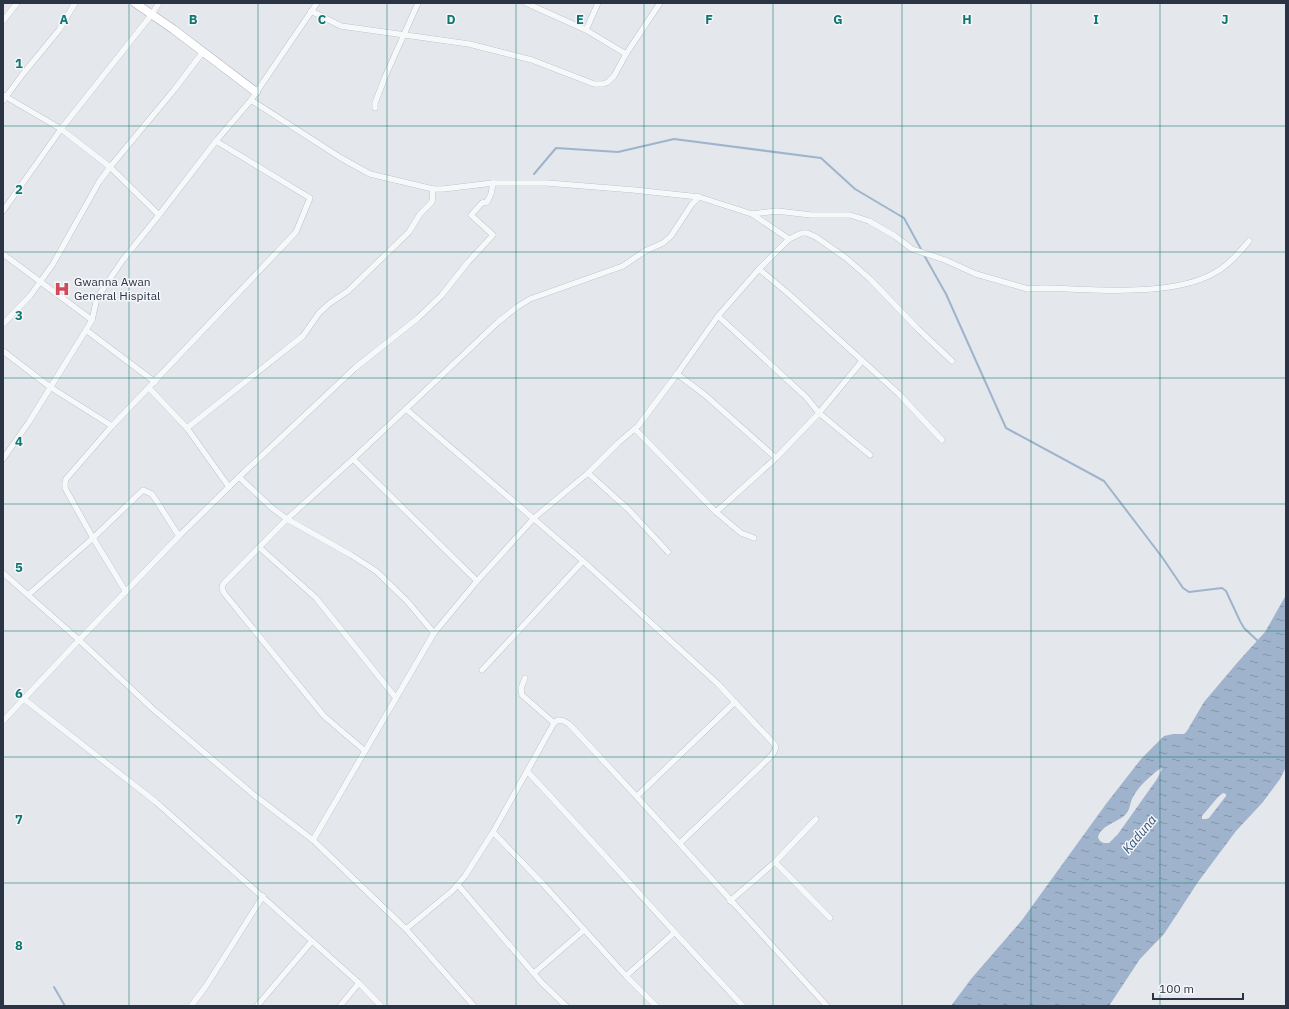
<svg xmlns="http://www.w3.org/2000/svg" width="1289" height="1009" font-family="'IBM Plex Sans',sans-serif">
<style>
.water{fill:url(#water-ripples);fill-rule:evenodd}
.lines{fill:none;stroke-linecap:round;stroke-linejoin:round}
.stream{stroke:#9fb4cc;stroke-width:2}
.street-casing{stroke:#a9aeb7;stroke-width:6}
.secondary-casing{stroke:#a9aeb7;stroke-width:9}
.street{stroke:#f7f8fa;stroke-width:5.5}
.secondary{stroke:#fff;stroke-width:8}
.grid{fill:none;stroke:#0f766e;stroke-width:1;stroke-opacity:0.55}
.labels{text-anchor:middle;stroke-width:3;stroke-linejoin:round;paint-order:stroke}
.poi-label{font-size:12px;fill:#2b3445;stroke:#f4f6f9;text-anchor:start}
.water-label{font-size:13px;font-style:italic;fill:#34527a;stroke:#f4f6f9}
.grid-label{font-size:13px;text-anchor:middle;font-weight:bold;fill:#0f766e;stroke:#f4f6f9;stroke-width:3;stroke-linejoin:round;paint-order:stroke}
</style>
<defs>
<pattern id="water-ripples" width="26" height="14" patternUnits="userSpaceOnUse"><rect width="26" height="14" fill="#9fb4cc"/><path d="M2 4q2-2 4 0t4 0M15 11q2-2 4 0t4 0" fill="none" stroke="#8293a7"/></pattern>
</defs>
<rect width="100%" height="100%" fill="#e4e7ec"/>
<path class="water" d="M1286 595V767L1280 779 1263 802 1236 831 1198 882 1164 934 1140 959 1109 1006H951L971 979 1022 920 1106 804 1141 759 1164 736 1173 734H1184L1187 731 1204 702 1237 663 1265 632ZM1161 768 1162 769 1157 779 1118 834 1109 843C1103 843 1100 843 1098 837 1101 826 1115 823 1124 816 1131 810 1129 804 1133 797 1138 787 1152 774 1161 768ZM1223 793 1226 794V796L1209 818 1206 819H1202V816L1218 797Z"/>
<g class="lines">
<g class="stream">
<polyline points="534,174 556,148 618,152 674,139 821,158 855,189 904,218 922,251"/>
<polyline points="924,255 946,294 1006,428 1104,481 1162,557 1183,588 1189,592 1222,588 1226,591 1240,621 1244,628 1260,643"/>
<polyline points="54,987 65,1006"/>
</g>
<defs>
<g id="street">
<polyline points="526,3 586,30 626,54"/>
<polyline points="311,11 341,26 469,44 532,60 594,84 603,84 608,82 614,76 626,54 660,3"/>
<polyline points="3,21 17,3"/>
<polyline points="586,30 598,3"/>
<polyline points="3,95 61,129 110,167 159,215"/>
<polyline points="251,100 341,158 370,174 433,189 443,189 493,183 547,183 634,190 699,197 752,214 789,239 802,233 807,233 816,237 846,258 870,279 918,329 952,361"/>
<polyline points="3,101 22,75 59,30 75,3"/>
<polyline points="375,108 375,103 385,77 418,3"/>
<polyline points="3,211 61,129 152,14 159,3"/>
<path d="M752 214 777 211 811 215H850L869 221 895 236 912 249 945 260 976 274 1028 289 1042 288C1092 289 1173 298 1216 272 1229 265 1240 252 1249 241"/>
<polyline points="3,254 92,320"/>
<polyline points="759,269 790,295 899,394 942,440"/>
<polyline points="718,316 806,397 819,413 870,455"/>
<polyline points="3,324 30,296 53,264 99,182 110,167 174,90 202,53"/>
<polyline points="86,330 155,382"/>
<polyline points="3,351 50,387 112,426"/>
<polyline points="677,374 705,395 776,458"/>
<polyline points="149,388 187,428 229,487"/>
<path d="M406 409 583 561 718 684 775 745C777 751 771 756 766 761L680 843"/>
<polyline points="187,428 303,336 319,313 330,303 348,291 409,232 420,214 432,202 433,189"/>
<polyline points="635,429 716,512 741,533 754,538"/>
<polyline points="3,459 29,422 86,330 92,320 97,298 122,261 159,215 216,141 251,100 317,3"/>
<polyline points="353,459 477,581"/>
<polyline points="588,473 628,509 668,552"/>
<polyline points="239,477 272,508 287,519 351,555 376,571 407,601 434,633"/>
<polyline points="716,512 776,458 819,413 862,361"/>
<polyline points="259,547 316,598 396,698"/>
<polyline points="3,573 79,640 153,709 254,795 313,840 406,929 474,1006"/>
<polyline points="126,592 93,538 65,488 65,483 66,479 112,426 296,232 310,198 216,141"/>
<polyline points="28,595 93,538 143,490 152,494 179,536"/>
<polyline points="482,670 583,561"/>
<polyline points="525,678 521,688 522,695 554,723"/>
<polyline points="24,699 156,802 312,941 359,983 381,1006"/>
<polyline points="3,721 79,640 179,536 239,477 355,368 418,318 441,296 468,262 493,235 471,215 482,203 487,202 491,194 493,183"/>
<polyline points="365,751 324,716 224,593 222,588 223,584 287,519 353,459 498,322 517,307 530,299 623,266 645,251 663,243 671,236 692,204 699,197"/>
<path d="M527 771C600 849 670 929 743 1006"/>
<polyline points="637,796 735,702"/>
<polyline points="493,832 543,884 626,976 656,1006"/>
<polyline points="313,840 434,633 477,581 534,518 588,473 618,443 638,426 677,374 718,316 759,269 789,239"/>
<polyline points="775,862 830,918"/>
<polyline points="458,885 542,983 566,1006"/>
<polyline points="730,901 775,862 816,819"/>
<path d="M406 929 452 891 465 876 493 832 554 723 558 720 564 721 569 724C657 817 741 912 827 1006"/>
<polyline points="534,973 584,930"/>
<polyline points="626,976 674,933"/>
<polyline points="191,1006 206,986 263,896"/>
<polyline points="257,1006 312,941"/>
<polyline points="340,1006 359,983"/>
</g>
<polyline id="secondary" points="135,3 173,29 256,92"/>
</defs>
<use href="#street" class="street-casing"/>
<use href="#secondary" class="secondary-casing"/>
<use href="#street" class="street"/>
<use href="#secondary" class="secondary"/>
</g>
<path class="grid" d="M129 3V1006M258 3V1006M387 3V1006M516 3V1006M644 3V1006M773 3V1006M902 3V1006M1031 3V1006M1160 3V1006M3 126H1286M3 252H1286M3 378H1286M3 504H1286M3 631H1286M3 757H1286M3 883H1286"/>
<defs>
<symbol id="hospital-bare" viewBox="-9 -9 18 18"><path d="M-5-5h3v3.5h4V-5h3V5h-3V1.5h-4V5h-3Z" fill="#d1495b" stroke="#f4f6f9" stroke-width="2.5" paint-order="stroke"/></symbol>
</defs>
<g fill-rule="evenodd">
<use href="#hospital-bare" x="51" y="278" width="22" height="22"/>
</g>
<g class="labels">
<g class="poi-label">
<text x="74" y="286">Gwanna Awan<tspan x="74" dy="14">General Hispital</tspan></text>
</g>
<g class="water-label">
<text transform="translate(1139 834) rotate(-50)" y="5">Kaduna</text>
</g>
</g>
<g class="grid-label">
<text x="64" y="24">A</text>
<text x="193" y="24">B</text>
<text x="322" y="24">C</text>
<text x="451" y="24">D</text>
<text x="580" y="24">E</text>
<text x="709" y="24">F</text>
<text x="838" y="24">G</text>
<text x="967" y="24">H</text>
<text x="1096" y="24">I</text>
<text x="1225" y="24">J</text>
<text x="19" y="68">1</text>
<text x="19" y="194">2</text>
<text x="19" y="320">3</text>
<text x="19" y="446">4</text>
<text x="19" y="572">5</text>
<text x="19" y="698">6</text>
<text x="19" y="824">7</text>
<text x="19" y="950">8</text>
</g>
<rect width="1289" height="1009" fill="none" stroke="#2b3445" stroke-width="8"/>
<path d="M1153 993v6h90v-6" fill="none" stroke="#2b3445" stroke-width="2"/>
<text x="1159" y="993" font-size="12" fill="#2b3445" stroke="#f4f6f9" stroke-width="3" paint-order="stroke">100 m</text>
</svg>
